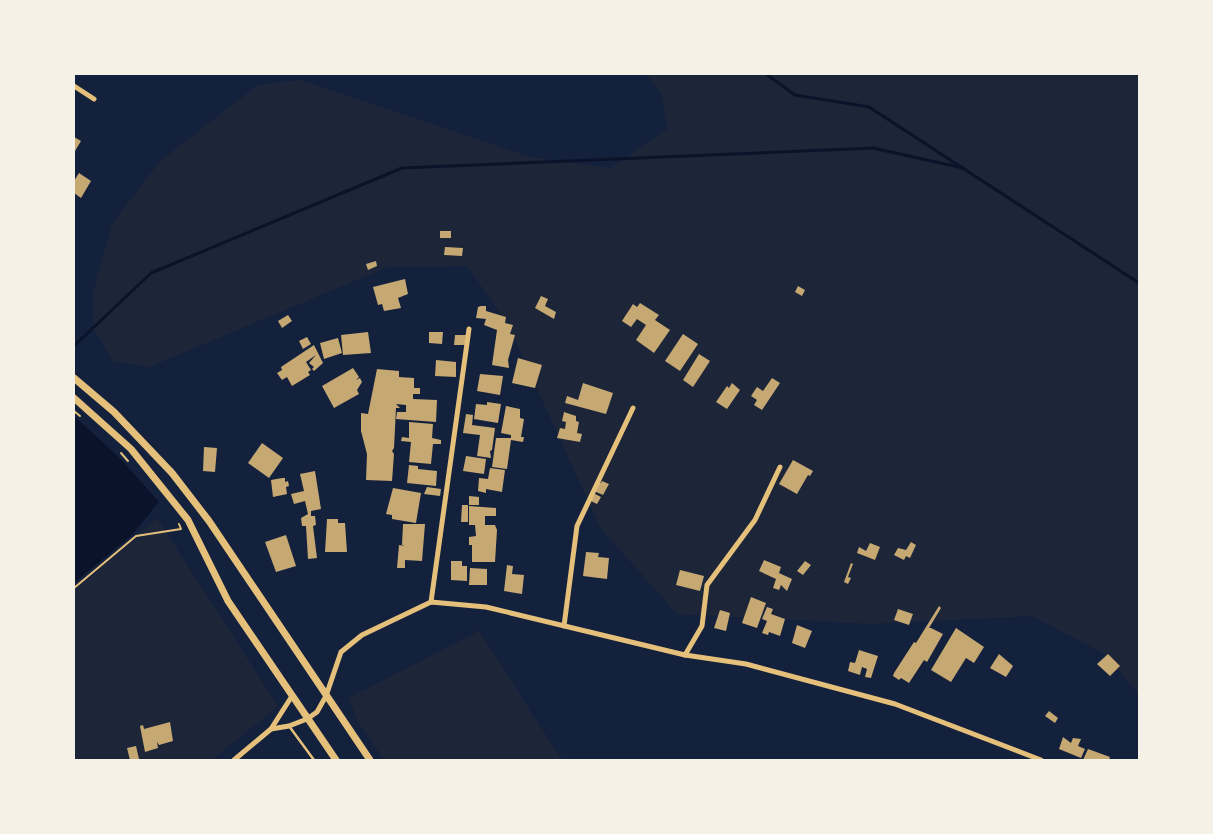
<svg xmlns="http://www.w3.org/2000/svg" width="1213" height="834" font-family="'Libre Baskerville',serif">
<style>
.green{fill:#1d2539}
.water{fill:#0b132b}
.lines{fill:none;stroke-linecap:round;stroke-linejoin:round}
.stream{stroke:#0b132b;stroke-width:3}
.building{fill:#c6a872}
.path{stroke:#e5c07b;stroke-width:2}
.service{stroke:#e5c07b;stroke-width:2.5}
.minor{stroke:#e5c07b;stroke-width:5}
.tertiary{stroke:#e5c07b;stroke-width:7}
</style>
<rect width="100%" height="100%" fill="#14213d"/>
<g class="green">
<polygon points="646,74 1139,74 1139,694 1103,653 1032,616 872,624 677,614 601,529 508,325 467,266 388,267 149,367 113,361 94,329 93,293 112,224 160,161 258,85 300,80 530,157 610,168 668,129 662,95"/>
<polygon points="157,518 278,706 212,760 74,760 74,590"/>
<polygon points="479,631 562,760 384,760 357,720 349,698"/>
</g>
<polygon class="water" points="74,416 120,458 159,502 132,535 74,583"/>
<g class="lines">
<g class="stream">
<polyline points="766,74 795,95 869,107 1139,283"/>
<polyline points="74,346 151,273 402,168 873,148 963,168"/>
</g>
</g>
<g class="building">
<polygon points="74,137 81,141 75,151 74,150"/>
<polygon points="79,173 91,181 81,198 74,193 74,181"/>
<rect x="440" y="231" width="11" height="7"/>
<polygon points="445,247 463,248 462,256 444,255"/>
<polygon points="376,261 377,266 368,270 366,264"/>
<polygon points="405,279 408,294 398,298 401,308 384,311 382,304 378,305 373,287"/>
<polygon points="798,286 805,290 802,296 795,292"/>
<polygon points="541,296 548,299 545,306 556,312 554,319 535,308"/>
<polygon points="640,303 659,315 655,320 670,330 654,353 636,340 646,325 637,319 631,327 622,321 633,304 637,307"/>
<polygon points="481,306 486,306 486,311 506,317 505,323 513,325 510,334 515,335 508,360 509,368 492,365 497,330 484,325 486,319 476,318 478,307"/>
<polygon points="288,315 292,321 282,328 278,321"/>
<polygon points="368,332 371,353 343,355 341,335"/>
<polygon points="429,332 443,332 442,344 429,343"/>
<polygon points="683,334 698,344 680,371 665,361"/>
<polygon points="455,335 466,335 465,345 454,345"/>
<polygon points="307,337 311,344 303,349 299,341"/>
<polygon points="338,338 342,353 324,359 320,343"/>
<polygon points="314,345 323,363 314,371 312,369 314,367 309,363 316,355 306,362 311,370 308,372 310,375 292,386 287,377 282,380 277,373 282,370 281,367"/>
<polygon points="699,354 710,361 693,387 683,380"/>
<polygon points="518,358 542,365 535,388 512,383"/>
<polygon points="436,360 456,362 456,377 435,376"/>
<polygon points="353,368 359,377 356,380 360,378 362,382 357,390 359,394 334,408 322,386"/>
<polygon points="377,369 399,371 399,377 414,378 414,388 420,388 420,394 413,394 413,399 437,400 436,422 396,419 397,412 406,412 406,405 396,404 400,408 396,408 394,448 392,451 394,454 392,481 366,480 367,454 361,431 361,413 368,414"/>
<polygon points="480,374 503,376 500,395 477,391"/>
<polygon points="772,378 780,383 762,410 754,405 757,400 751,396 757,387 763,391"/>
<polygon points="583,383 613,393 606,414 565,403 567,396 578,400"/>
<polygon points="732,383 740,390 727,409 716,402 727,386 729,388"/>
<polygon points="487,402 501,404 498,423 474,419 476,404 487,405"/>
<polygon points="506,406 520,409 520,418 524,419 521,437 524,437 523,442 511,440 507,469 492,467 496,438 511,438 511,435 501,433"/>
<polygon points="564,412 576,416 576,421 579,422 577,433 582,434 580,442 557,438 560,428 565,429 566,422 562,421"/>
<polygon points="466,414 473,415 472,425 495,428 492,450 490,451 491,458 477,456 480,435 463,433"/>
<polygon points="409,422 433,424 432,438 441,440 441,444 433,444 431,464 409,462 411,442 401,441 402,437 409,438"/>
<polygon points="262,443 283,458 269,478 248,463"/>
<polygon points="204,447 217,448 215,472 203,471"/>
<polygon points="466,456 486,459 484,474 463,471"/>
<polygon points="793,460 813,471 810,476 808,475 797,494 779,484"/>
<polygon points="409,465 418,466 418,469 437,471 436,486 407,483"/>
<polygon points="490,468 505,470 502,492 486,489 486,493 478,491 479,478 488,479"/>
<polygon points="315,471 321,509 311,511 311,516 315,516 316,525 313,526 317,558 308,559 306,526 302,526 301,518 308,514 305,501 294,504 291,494 304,491 300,474"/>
<polygon points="282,478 285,478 285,482 288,481 289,486 286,487 287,494 273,497 271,480"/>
<polygon points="602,481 609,484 603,495 594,491 598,482 601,483"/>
<polygon points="427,487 441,489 440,496 424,494"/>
<polygon points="393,488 421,493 416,523 392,519 392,515 386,514"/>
<polygon points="593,493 601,497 597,504 589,500"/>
<polygon points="469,496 479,497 479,505 469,505"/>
<polygon points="462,505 468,505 468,522 461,522"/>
<polygon points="469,506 496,508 496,516 485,516 485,525 495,525 497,530 495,562 472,562 472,545 469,545 469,537 476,536 475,525 469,525"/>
<polygon points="327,519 338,519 338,523 345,523 347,552 325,552"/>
<polygon points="403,524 425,524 422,561 405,560 405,568 397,568 399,545 405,546 402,545"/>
<polygon points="286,535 296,566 276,572 265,542"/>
<polygon points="911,542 916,545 910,558 906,556 904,560 894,555 898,548 906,550"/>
<polygon points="870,543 880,547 875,560 857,553 859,547 866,551"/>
<polygon points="586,552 599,553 598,557 609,558 607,579 583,576"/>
<polygon points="764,560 781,567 779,573 792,579 787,591 781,585 779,590 773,588 776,579 759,571"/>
<polygon points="451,561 462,561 462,566 467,566 467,581 451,580"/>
<polygon points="805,561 811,565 803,575 797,571"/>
<polygon points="851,563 853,564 848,577 851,578 848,584 844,582"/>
<polygon points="507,565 513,566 512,574 524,575 522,594 504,591"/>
<polygon points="470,568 487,569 487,585 469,585"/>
<polygon points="680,570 704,576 700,591 676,585"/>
<polygon points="751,597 766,603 757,628 742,623"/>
<polygon points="939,606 941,608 929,628 931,628 943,634 927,662 924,660 909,683 901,678 899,680 893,676 894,673 914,642 916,643"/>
<polygon points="767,607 773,609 771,614 785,619 780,636 769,632 768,635 762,633 767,621 762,619"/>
<polygon points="898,609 913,614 909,625 894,620"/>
<polygon points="720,610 730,613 726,631 714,628"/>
<polygon points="797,625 812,631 805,648 792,643"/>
<polygon points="956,628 984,647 974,663 966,658 951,682 931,670"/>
<polygon points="859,650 878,656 871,678 865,677 867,669 862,667 860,675 848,671 850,662 855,663"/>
<polygon points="999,654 1013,666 1006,677 990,668"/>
<polygon points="1108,654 1120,666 1110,676 1097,664"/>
<polygon points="1049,711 1058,718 1055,723 1045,716"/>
<polygon points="170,722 173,741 159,745 157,742 158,748 145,752 140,726 143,725 144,729"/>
<polygon points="1063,737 1071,743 1073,738 1081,739 1078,746 1085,749 1081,758 1059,749"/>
<polygon points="136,746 139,759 130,760 127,748"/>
<polygon points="1088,749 1110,757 1109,760 1083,760"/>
</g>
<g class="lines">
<g class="path">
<polyline points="74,411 80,416"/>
<polyline points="121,453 128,461"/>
<polyline points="74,588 136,536 181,529 179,524"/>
</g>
<polyline class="service" points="289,726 314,760"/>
<g class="minor">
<polyline points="74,86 94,99"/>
<polyline points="431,602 469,329"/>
<polyline points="564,626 577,526 633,408"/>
<polyline points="685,655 702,626 707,585 755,520 780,467"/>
<polyline points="271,729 292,696"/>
<polyline points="234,760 271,729 289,726 307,719 317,712 326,696 341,652 362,635 431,602 486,607 685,655 746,664 895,704 1041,760"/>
</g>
<g class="tertiary">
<polyline points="74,378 114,412 172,473 209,521 370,760"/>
<polyline points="74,398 131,449 188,520 228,601 336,760"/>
</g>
</g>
<rect width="1213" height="834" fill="none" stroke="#f6f1e7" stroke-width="150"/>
</svg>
